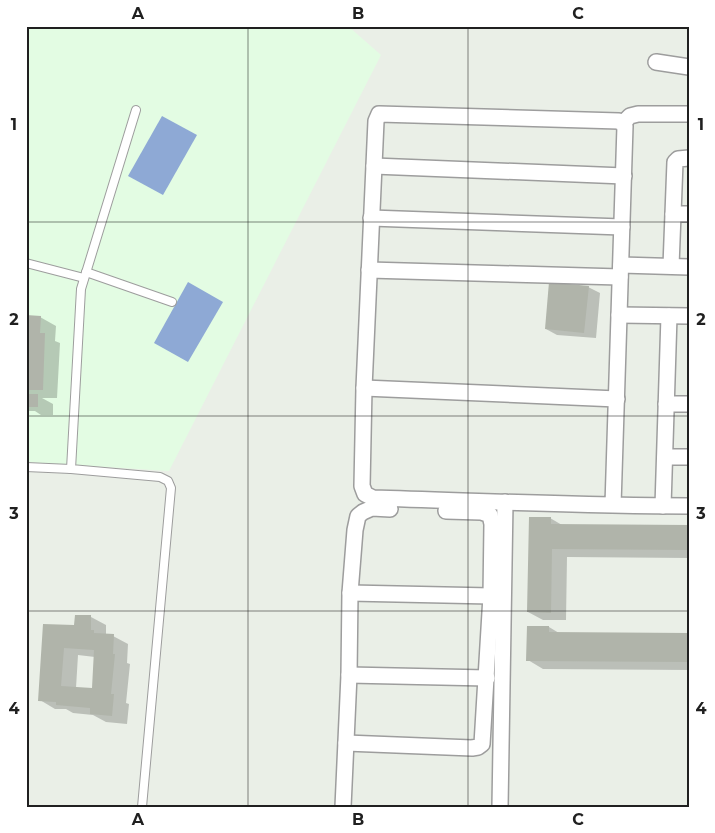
<svg xmlns="http://www.w3.org/2000/svg" width="715" height="833" font-family="Montserrat,sans-serif">
<style>
.education{fill:#e3fce3}
.pitch{fill:#8ea9d5}
.shadow{fill:#0003;fill-rule:evenodd}
.building{fill:#b0b4aa;fill-rule:evenodd}
.lines{fill:none;stroke-linecap:round;stroke-linejoin:round}
.service-casing{stroke:#9d9d9d;stroke-width:10}
.minor-casing{stroke:#9d9d9d;stroke-width:18}
.service{stroke:#fff;stroke-width:8}
.minor{stroke:#fff;stroke-width:15}
.grid{fill:none;stroke:#202020;stroke-width:1;stroke-opacity:0.55}
.neatline{fill:none;stroke:#202020;stroke-width:2}
.grid-label{font-size:16px;text-anchor:middle;font-weight:bold;fill:#202020}
</style>
<rect width="100%" height="100%" fill="#eaefe7"/>
<polygon class="education" points="26,26 348,26 381,55 169,471 26,462"/>
<g class="pitch">
<polygon points="162,116 197,135 163,195 128,176"/>
<polygon points="188,282 223,302 188,362 154,343"/>
</g>
<g class="shadow">
<polygon points="588,287 600,293 596,338 557,335 546,329"/>
<polygon points="40,317 56,326 55,341 60,343 57,398 42,398 53,404 53,415 41,415 35,411 26,411 26,320"/>
<polygon points="550,518 562,525 689,527 689,558 567,557 566,620 543,620 528,612"/>
<path d="M91 617 106 625V635L113 636 128 644 127 663 130 664 126 703 129 704 127 724 106 722 93 715 73 713 66 709H55L40 700 44 625 76 626ZM78 655 95 657 93 689 76 688Z"/>
<polygon points="549,627 559,633 689,634 689,670 543,669 528,660"/>
</g>
<g class="building">
<polygon points="549,282 589,286 584,333 545,329"/>
<polygon points="26,315 41,316 40,333 45,333 43,390 26,390"/>
<rect x="26" y="394" width="12" height="13"/>
<polygon points="529,517 551,517 551,524 689,525 689,550 552,549 551,613 527,612"/>
<path d="M75 615H91V630H94V633L114 634 113 654H115L111 694H114L112 716 90 714V708L56 705V702L38 701 43 624 74 625ZM64 648 94 650 92 688 61 686Z"/>
<polygon points="527,626 549,626 549,632 689,633 689,662 526,661"/>
</g>
<g class="lines">
<defs>
<g id="service">
<polyline points="136,110 81,289 71,469 160,477 168,481 171,488 142,807"/>
<polyline points="26,263 84,278"/>
<polyline points="86,272 172,302"/>
<polyline points="26,467 71,469"/>
</g>
<g id="minor">
<polyline points="656,62 689,67"/>
<polyline points="623,123 630,116 638,114 689,114"/>
<polyline points="374,166 624,176"/>
<polyline points="673,214 689,214"/>
<polyline points="371,218 622,227"/>
<polyline points="621,265 689,267"/>
<polyline points="671,266 675,162 678,159 689,158"/>
<polyline points="369,270 620,277"/>
<polyline points="619,315 689,316"/>
<polyline points="364,388 617,399"/>
<polyline points="666,404 689,404"/>
<polyline points="665,457 689,457"/>
<path d="M613 505 625 126 619 121 379 114 376 121 364 388 362 486 365 494 373 498C478 501 584 506 689 506"/>
<polyline points="663,506 669,316"/>
<polyline points="350,593 491,596"/>
<polyline points="349,675 487,678"/>
<polyline points="346,743 472,748 478,747 482,744 491,596 492,524 490,515 481,512 446,511"/>
<polyline points="343,807 349,675 350,593 355,530 358,516 363,512 372,508 390,509"/>
<polyline points="500,807 505,502"/>
</g>
</defs>
<use href="#service" class="service-casing"/>
<use href="#minor" class="minor-casing"/>
<use href="#service" class="service"/>
<use href="#minor" class="minor"/>
</g>
<path class="grid" d="M248 26V807M468 26V807M26 222H689M26 416H689M26 611H689"/>
<rect width="715" height="833" fill="none" stroke="#ffffff" stroke-width="55"/>
<rect x="28" y="28" width="660" height="778" class="neatline"/>
<g class="grid-label">
<text x="138" y="19">A</text>
<text x="358" y="19">B</text>
<text x="578" y="19">C</text>
<text x="14" y="130">1</text>
<text x="701" y="130">1</text>
<text x="14" y="325">2</text>
<text x="701" y="325">2</text>
<text x="14" y="519">3</text>
<text x="701" y="519">3</text>
<text x="14" y="714">4</text>
<text x="701" y="714">4</text>
<text x="138" y="825">A</text>
<text x="358" y="825">B</text>
<text x="578" y="825">C</text>
</g>
</svg>
